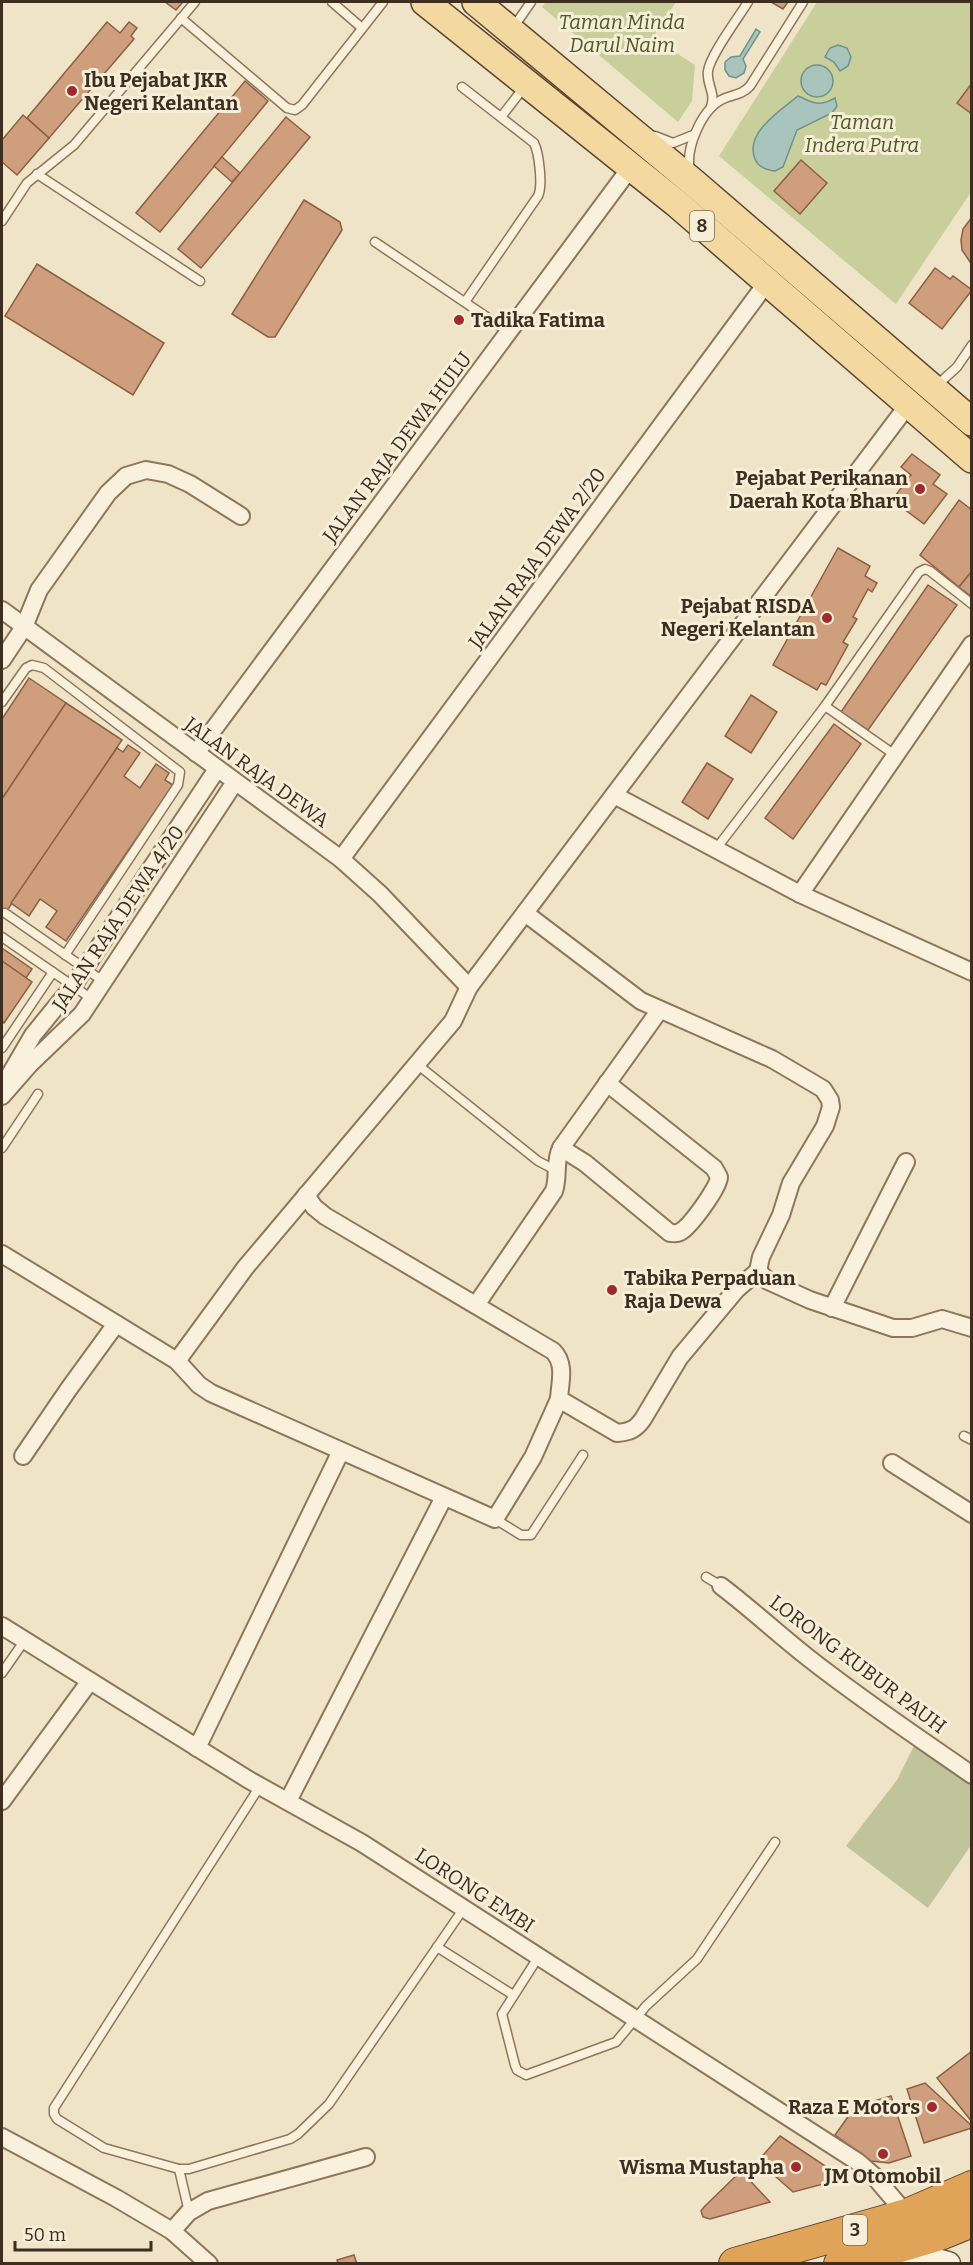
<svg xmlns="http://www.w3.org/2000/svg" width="973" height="2265" font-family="Bitter,serif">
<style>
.green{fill:#c9cf9b}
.cemetery{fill:#bfc49a}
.water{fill:#a9c4bc;stroke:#6f938a;stroke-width:1.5}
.building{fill:#cf9f7d;stroke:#8d5f41;stroke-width:1.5}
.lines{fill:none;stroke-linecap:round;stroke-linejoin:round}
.lane-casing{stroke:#8d765c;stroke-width:11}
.street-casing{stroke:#8d765c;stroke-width:20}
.secondary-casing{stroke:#6f573f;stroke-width:27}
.primary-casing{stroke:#5b4430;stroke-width:30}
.highway-casing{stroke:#5b4430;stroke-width:34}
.lane{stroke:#faf1dc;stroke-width:8}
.street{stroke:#faf1dc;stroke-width:16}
.secondary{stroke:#faf1dc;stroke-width:24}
.primary{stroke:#f3d9a0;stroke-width:27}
.highway{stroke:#e0a458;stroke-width:32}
.poi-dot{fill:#9e2a2b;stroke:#f7eed8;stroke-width:2}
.labels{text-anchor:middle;stroke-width:6;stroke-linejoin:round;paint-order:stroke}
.shield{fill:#f7eed8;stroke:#756857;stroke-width:1.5}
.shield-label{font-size:18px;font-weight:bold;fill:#3d2e20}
.park-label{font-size:20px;font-style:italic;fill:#4d5a26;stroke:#f7eed8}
.poi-label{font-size:20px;font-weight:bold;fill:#3d2e20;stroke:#f7eed8;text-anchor:end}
.street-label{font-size:20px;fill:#3d2e20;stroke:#f7eed8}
</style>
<rect width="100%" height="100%" fill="#f0e4c8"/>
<g class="green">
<polygon points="546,2 676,2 653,38 695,65 692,101 678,122 542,7"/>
<polygon points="817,2 971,2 971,192 896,304 719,156"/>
</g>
<polygon class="cemetery" points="914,1746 971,1785 971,1845 928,1908 846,1846 897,1780"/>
<g class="water">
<polygon points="756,29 760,32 743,59 746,66 744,73 736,78 729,76 725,70 725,62 731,57 740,56"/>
<polygon points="838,45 847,48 851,57 848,66 840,71 834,62 825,57 830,48"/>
<circle cx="817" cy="81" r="16"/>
<path d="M798 96C813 102 817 108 835 98L837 106 832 113 797 130 783 167 775 171C767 170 758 167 755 159 744 133 781 110 798 96Z"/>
</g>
<g class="building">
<polygon points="165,2 183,2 176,10"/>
<polygon points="771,2 788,2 783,9"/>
<polygon points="107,22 120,33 129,22 137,28 131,36 134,39 49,138 27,118"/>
<polygon points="245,81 268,101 160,232 136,213"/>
<polygon points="972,83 972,114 957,103"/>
<polygon points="23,115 49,138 17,175 2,162 2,140"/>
<polygon points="286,117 310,137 201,268 178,249"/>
<polygon points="222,157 240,173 232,182 214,166"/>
<polygon points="801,160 827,183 800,214 774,191"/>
<polygon points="304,200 340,222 342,230 275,337 268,337 232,314"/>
<polygon points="972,217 972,265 962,250 961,240 963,229"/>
<polygon points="37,264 164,343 133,395 5,316"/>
<polygon points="935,268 950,279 953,276 972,290 942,329 909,303"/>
<polygon points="912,454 940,475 933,484 947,494 924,524 892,500 911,475 901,467"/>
<polygon points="959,500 972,510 972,571 959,587 920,555"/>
<polygon points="838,548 870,566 865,576 877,583 872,592 868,589 853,617 857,619 843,642 848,645 826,685 821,683 817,690 773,665"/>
<polygon points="972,571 972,597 959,587"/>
<polygon points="928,585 957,605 868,730 841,712"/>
<polygon points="29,678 66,703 2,799 2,719"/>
<polygon points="751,695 777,712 751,753 725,736"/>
<polygon points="66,703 122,740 2,918 2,799"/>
<polygon points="834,724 861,744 793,839 765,818"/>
<polygon points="128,745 140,753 124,776 140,788 156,764 169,773 165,780 173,785 66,941 46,927 57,911 40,899 29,916 11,903 117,748 123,752"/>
<polygon points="707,763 733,779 708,819 682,802"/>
<polygon points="2,948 32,969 26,978 2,961"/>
<polygon points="2,961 32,982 4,1023 2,1021"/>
<polygon points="972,2051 972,2122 937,2078"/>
<polygon points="925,2083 972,2126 972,2128 924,2143 907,2089"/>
<polygon points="891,2096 911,2156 889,2163 871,2161 835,2135 855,2107"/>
<polygon points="780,2136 836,2173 835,2181 793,2192 758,2161"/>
<polygon points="741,2171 770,2202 710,2219 703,2217 701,2211 704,2207"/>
<polygon points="354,2255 357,2264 338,2264 337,2260"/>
</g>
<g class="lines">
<defs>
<g id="lane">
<polyline points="332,2 362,28"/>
<polyline points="181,18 287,108 295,110 302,105 383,2"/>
<polyline points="513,28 531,2"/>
<path d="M462 87 534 143C539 153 543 186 538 196L465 302"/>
<path d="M711 107C716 91 706 85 708 71 710 55 739 17 748 2"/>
<polyline points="501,117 525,86"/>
<polyline points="655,136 673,143 693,135"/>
<path d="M690 171C685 149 701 111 721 100 732 94 741 96 750 86L803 2"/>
<polyline points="37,174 200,281"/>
<polyline points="2,221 27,183 74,145 195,2"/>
<polyline points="375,242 509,332"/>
<polyline points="935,387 957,367 972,345"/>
<polyline points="2,702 26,668 32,665 44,668 180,772 178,785 65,955"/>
<polyline points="825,706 895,755"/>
<polyline points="716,849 825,706 919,572 925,569 930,571 972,604"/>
<polyline points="5,913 103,981"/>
<polyline points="2,937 92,999"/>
<polyline points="2,1048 53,972"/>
<polyline points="418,1065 538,1161 557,1171"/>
<polyline points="2,1148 38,1094"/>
<polyline points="964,1436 972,1440"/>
<polyline points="495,1519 521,1535 531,1535 583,1455"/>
<polyline points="706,1577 721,1586"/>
<polyline points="2,1673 25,1640"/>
<polyline points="260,1786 54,2108 54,2114 57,2119 104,2148 179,2169 189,2169 290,2139 298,2134 329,2104 464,1908"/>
<polyline points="437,1947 513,1995"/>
<polyline points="539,1956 502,2014 515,2065 517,2070 526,2075 616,2042 646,2006 697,1959 775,1842"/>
<polyline points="179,2169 189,2212"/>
</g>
<g id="street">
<polyline points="2,610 341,859 380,894 469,987"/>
<polyline points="2,660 24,627 39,590 108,493 126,476 146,470 168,474 190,484 241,516"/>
<polyline points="196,753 631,167"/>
<polyline points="614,795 800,894 972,972"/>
<polyline points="341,859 768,281"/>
<polyline points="800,894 972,644"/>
<polyline points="5,1083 33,1035 73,986 217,769"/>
<polyline points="2,1096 30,1064 82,1014 235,782"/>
<path d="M561 1148 585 1163 670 1233C675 1233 676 1234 680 1232 690 1227 719 1187 719 1177L714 1168 607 1083"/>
<path d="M306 1195 314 1207 325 1216 553 1351C566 1364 560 1382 559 1399L617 1433C630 1432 636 1429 643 1419L680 1357 736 1290 758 1271 761 1257 781 1215 791 1183 825 1126 831 1107 830 1100 823 1089 772 1059 641 1001 525 913"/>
<polyline points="2,1254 177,1361 199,1385 211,1393 495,1519 533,1457 559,1399"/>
<polyline points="758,1271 768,1281 810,1300 893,1328 912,1328 942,1319 972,1328"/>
<path d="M476 1305 554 1191C559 1177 554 1162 561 1148L659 1011"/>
<polyline points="832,1308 906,1162"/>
<polyline points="177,1361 245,1268 453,1021 469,987 908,405"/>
<polyline points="23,1456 68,1390 116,1324"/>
<polyline points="892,1463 972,1514"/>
<path d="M721 1586C750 1608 777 1633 806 1656 859 1698 916 1736 972 1775"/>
<polyline points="2,1626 249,1780 362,1843 858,2162 873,2175 907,2215"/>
<polyline points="197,1748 341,1451"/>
<polyline points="2,1801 90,1681"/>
<polyline points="288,1801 444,1497"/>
<polyline points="2,2137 116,2198 172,2231 209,2264"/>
<polyline points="172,2231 189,2212 208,2201 366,2157"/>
</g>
<polyline id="secondary" points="879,2261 926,2258 948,2264"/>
<g id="primary">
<polyline points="425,2 676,203 972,459"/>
<polyline points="476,2 694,183 972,422"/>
</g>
<g id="highway">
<polyline points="735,2264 907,2215 972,2187"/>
<polyline points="840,2264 940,2234 972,2221"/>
</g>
</defs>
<use href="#lane" class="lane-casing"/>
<use href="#street" class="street-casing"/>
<use href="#secondary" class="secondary-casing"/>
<use href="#primary" class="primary-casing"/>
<use href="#highway" class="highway-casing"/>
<use href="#lane" class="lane"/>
<use href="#street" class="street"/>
<use href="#secondary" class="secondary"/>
<use href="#primary" class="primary"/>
<use href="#highway" class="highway"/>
</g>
<g class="poi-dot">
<circle cx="72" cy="91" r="6"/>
<circle cx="459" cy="320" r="6"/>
<circle cx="920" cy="489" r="6"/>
<circle cx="827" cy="618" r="6"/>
<circle cx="612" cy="1290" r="6"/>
<circle cx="932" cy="2107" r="6"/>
<circle cx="883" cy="2154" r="6"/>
<circle cx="796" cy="2167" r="6"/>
</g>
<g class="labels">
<g class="shield">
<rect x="690" y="211" width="24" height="30" rx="4.5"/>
<rect x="843" y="2215" width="24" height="30" rx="4.5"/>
</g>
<g class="shield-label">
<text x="702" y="232">8</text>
<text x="855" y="2236">3</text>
</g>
<g class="park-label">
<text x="622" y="29">Taman Minda<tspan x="622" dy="23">Darul Naim</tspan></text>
<text x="862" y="129">Taman<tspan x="862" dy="23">Indera Putra</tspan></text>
</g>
<g class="poi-label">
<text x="84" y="87" text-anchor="start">Ibu Pejabat JKR<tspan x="84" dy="23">Negeri Kelantan</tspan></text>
<text x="471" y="327" text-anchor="start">Tadika Fatima</text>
<text x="908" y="485">Pejabat Perikanan<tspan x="908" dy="23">Daerah Kota Bharu</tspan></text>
<text x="815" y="613">Pejabat RISDA<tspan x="815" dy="23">Negeri Kelantan</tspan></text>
<text x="624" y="1285" text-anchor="start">Tabika Perpaduan<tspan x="624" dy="23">Raja Dewa</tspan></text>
<text x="920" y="2114">Raza E Motors</text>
<text x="784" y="2174">Wisma Mustapha</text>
<text x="883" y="2183" text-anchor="middle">JM Otomobil</text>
</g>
<g class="street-label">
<text transform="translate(397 447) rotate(-53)" y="7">JALAN RAJA DEWA HULU</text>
<text transform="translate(537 558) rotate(-54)" y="7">JALAN RAJA DEWA 2/20</text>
<text transform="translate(257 772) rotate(36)" y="7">JALAN RAJA DEWA</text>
<text transform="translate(118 918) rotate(-56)" y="7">JALAN RAJA DEWA 4/20</text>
<text transform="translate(858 1664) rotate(37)" y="7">LORONG KUBUR PAUH</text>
<text transform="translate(475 1890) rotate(33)" y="7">LORONG EMBI</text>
</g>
</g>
<rect width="973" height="2265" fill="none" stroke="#3d2e20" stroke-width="6"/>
<path d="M15 2241v9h136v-9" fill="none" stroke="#3d2e20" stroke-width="3"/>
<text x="24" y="2241" font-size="18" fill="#3d2e20" stroke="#f7eed8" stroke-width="4.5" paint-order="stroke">50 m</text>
</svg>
